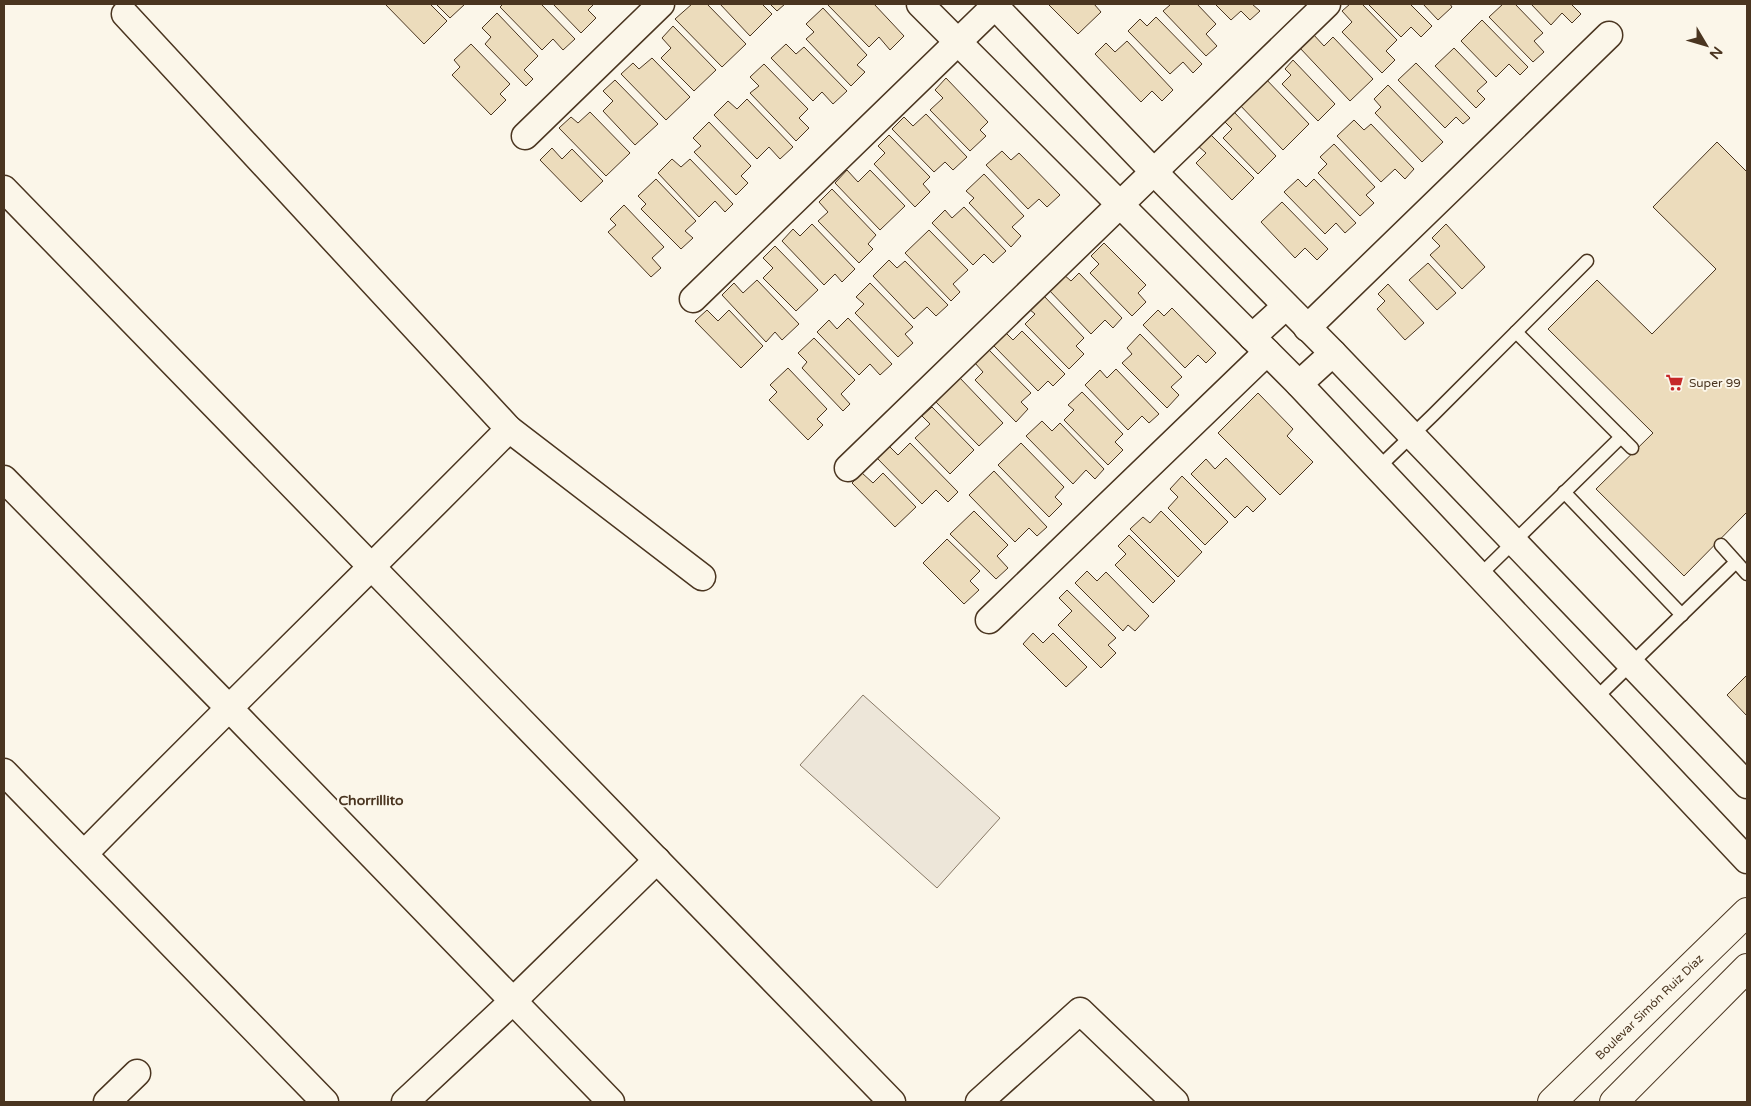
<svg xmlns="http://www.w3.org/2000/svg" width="1751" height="1106" font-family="'Varela Round',sans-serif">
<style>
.green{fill:#ede6d9;stroke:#887966}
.building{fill:#ecdcbc;stroke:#4a3520}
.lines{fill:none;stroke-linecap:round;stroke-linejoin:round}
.service-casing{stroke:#4a3520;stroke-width:15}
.minor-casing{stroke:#4a3520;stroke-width:29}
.tertiary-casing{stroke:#4a3520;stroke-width:30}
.service{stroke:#fbf6e9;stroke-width:12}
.minor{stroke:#fbf6e9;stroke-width:26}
.tertiary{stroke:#fbf6e9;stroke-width:28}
.labels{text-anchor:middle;stroke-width:4;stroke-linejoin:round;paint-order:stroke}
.poi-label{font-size:12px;fill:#4a3520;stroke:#fbf6e9;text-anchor:start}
.street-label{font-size:12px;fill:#4a3520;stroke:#fbf6e9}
.neighbourhood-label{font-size:14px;font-weight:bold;fill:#4a3520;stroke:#fbf6e9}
</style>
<rect width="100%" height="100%" fill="#fbf6e9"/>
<polygon class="green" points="863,695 1000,818 937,888 800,765"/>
<g class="building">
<polygon points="385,4 430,4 447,21 424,44"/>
<polygon points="436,4 465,4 450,18"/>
<polygon points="503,4 541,4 575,39 563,50 553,39 542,50 500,7"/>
<polygon points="553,4 594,4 588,10 596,18 581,33"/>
<polygon points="692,4 707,4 746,44 722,67 675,19"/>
<polygon points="720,4 762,4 772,14 750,36"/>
<polygon points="770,4 785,4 777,11"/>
<polygon points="827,4 874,4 904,36 890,50 879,37 869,47"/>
<polygon points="1048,4 1094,4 1101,12 1078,34"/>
<polygon points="1169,4 1197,4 1216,24 1206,34 1217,46 1206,56 1163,11 1170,5"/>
<polygon points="1215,4 1252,4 1260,11 1250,20 1241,11 1231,20"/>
<polygon points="1350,4 1362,4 1397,40 1386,51 1395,60 1382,73 1342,32 1352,22 1342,11"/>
<polygon points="1368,4 1410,4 1432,26 1421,37 1411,27 1401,37"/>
<polygon points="1423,4 1450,4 1452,7 1438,20"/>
<polygon points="1503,4 1515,4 1543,33 1534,41 1544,52 1533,62 1489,17"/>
<polygon points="1531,4 1571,4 1581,14 1572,23 1562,13 1551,25"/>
<polygon points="823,8 867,55 857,65 865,72 851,86 806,39 814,32 806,24"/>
<polygon points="497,13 538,56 524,70 533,79 526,86 485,44 491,37 482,28"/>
<polygon points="1156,17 1202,64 1193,73 1183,62 1170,74 1128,31 1140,19 1147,26"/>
<polygon points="1482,20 1528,67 1520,75 1509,64 1496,77 1461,41"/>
<polygon points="673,26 716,70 694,91 661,58 671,48 662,38"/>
<polygon points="1313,34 1324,46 1333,37 1373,79 1350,101 1299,47"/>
<polygon points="1127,41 1173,90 1162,101 1152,91 1141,102 1095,54 1106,43 1115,52"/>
<polygon points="471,44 510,84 500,94 506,100 491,115 452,75 460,67 454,60"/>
<polygon points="786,44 796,54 804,47 847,91 833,104 822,92 813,101 771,58"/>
<polygon points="1454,48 1487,82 1477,91 1485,99 1476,108 1435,66"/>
<polygon points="652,58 690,97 666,120 621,74 633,63 639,69"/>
<polygon points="1293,60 1335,104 1318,121 1282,84 1291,75 1285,69"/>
<polygon points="1416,63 1470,118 1463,124 1456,117 1445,128 1398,80"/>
<polygon points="764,64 808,109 799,118 809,128 796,141 750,93 759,86 750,77"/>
<polygon points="1263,76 1309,124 1283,150 1237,102"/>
<polygon points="946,78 988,122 980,130 986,136 970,151 930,110 943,98 935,90"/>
<polygon points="615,80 658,124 635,145 603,111 613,101 603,91"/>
<polygon points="1388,85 1443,142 1422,162 1375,113 1381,107 1374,99"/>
<polygon points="747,99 793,147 780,159 769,147 757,159 714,115 728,101 737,109"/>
<polygon points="590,112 630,153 606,176 559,128 571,117 578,123"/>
<polygon points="1234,112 1276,156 1258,174 1223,138 1232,129 1224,121"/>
<polygon points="926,114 967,157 953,170 945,162 934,172 892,129 904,117 913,126"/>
<polygon points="1354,120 1364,130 1371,124 1414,169 1405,179 1395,169 1381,182 1337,136"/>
<polygon points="709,122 751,166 741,176 748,183 736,195 694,152 701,146 693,138"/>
<polygon points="1209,133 1254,178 1232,200 1196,163 1206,153 1197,145"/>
<polygon points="889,135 930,177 923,184 930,192 915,207 874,164 885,153 878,146"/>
<polygon points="1717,142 1747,172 1747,515 1746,513 1684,576 1596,489 1653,433 1548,329 1597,280 1652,334 1716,269 1653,207"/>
<polygon points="1334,144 1375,187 1366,195 1374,203 1360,216 1318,173 1327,164 1320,157"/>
<polygon points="552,148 562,159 572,149 603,181 581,202 540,160"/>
<polygon points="1002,151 1011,160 1019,153 1060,195 1047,207 1039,199 1028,209 986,165"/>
<polygon points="672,159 681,167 690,159 733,204 725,212 715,201 699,217 658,173"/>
<polygon points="847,170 858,182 870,170 905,206 880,230 835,183"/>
<polygon points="984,174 1024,216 1012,227 1021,236 1011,247 969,203 974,198 966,191"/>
<polygon points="656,179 696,221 685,231 693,238 681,249 641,209 646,204 638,196"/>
<polygon points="1298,179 1306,187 1314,179 1356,223 1345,233 1336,223 1325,234 1284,192"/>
<polygon points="832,189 876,235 868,244 873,249 859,263 818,221 828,212 819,202"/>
<polygon points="1282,202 1328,249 1317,260 1305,248 1295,258 1261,222"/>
<polygon points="624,205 664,247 652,258 661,268 651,277 608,232 616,225 610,219"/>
<polygon points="964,207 1006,251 993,263 984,254 973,265 932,223 945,210 952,218"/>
<polygon points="812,224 855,269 842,282 835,274 824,285 782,241 793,229 800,236"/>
<polygon points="1446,224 1485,267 1462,289 1430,255 1440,246 1432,238"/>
<polygon points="929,230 968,270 953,284 960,292 951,301 905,253"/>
<polygon points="1104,243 1146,285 1138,293 1146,302 1132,316 1090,273 1099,264 1091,256"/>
<polygon points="775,246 818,290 796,311 763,278 773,268 763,258"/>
<polygon points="889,260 897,268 905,261 948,305 936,316 927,307 914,319 873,276"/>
<polygon points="1428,263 1456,293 1437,310 1409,280"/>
<polygon points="1079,273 1122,318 1113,328 1105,320 1091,334 1048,289 1063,274 1071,281"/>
<polygon points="757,280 799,324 782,340 775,332 766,342 722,295 734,283 743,293"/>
<polygon points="870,283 913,327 905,334 913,343 898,357 855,313 864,304 856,297"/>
<polygon points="1388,284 1424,323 1405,340 1377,309 1385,301 1378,294"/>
<polygon points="1043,295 1084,338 1076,346 1084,354 1069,369 1025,324 1035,314 1029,309"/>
<polygon points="1172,308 1216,353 1206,363 1198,355 1185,368 1143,325 1158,310 1164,316"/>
<polygon points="707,310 718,321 729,310 763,346 741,368 695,321"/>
<polygon points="848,318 892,364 880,375 870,364 859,375 817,332 829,320 837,329"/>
<polygon points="1022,331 1065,374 1053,386 1048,381 1038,391 994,346 1006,333 1013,340"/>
<polygon points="1140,334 1182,377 1171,387 1179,395 1167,408 1122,363 1132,354 1127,348"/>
<polygon points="814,338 855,380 841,394 850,404 843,411 802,368 807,362 798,353"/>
<polygon points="989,350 1031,393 1021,402 1028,409 1016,422 975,380 983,372 975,363"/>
<polygon points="788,368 827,409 817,419 823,425 808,440 769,400 777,392 770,385"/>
<polygon points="1116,369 1159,414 1149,423 1142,416 1128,430 1085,385 1100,370 1107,378"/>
<polygon points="959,377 1003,423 979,446 935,401"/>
<polygon points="1082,392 1123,434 1115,442 1123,450 1108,465 1064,420 1074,410 1068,405"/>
<polygon points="1258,393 1293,429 1287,436 1313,462 1280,495 1218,433"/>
<polygon points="932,407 974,450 950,474 915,438 930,424 922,416"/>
<polygon points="1042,421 1052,431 1060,423 1104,469 1095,479 1086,470 1073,484 1026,436"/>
<polygon points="910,443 958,492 948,502 936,490 922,504 876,457 888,445 898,455"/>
<polygon points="1021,443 1064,487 1055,497 1062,504 1049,517 998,465"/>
<polygon points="1226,458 1266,499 1253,512 1247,506 1235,518 1191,474 1206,459 1215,469"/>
<polygon points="994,471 1047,527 1037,536 1029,528 1015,542 969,495"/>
<polygon points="862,473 873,483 883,473 916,507 895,527 852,483"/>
<polygon points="1182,476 1228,522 1205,545 1168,508 1178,497 1170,489"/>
<polygon points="974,511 1008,545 997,556 1008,568 996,579 950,534"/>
<polygon points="1161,511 1202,552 1178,577 1130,529 1143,517 1150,523"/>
<polygon points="1129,535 1175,581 1153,603 1115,565 1126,554 1118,546"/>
<polygon points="947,539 980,571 970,581 979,590 964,604 923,563"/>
<polygon points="1087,571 1097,581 1106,572 1149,616 1135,631 1128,625 1123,631 1075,583"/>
<polygon points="1067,590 1116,638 1108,645 1116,653 1101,668 1058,625 1072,611 1059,598"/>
<polygon points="1033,633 1043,643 1053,633 1087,667 1066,687 1023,644"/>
<polygon points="1747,675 1747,716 1727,695"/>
</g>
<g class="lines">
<defs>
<g id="service">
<polyline points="1516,332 1632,448"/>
<polyline points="1378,468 1433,415 1587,261"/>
<polyline points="1564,492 1682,615"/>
<polyline points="1721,545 1747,574"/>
<polyline points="1479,576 1621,437"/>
<polyline points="1595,699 1736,562"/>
</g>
<g id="minor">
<polyline points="920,4 1299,384 1747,860"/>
<polyline points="993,4 1154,172 1333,353 1747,785"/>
<polyline points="125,14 509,429 702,577"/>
<polyline points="525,136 661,4"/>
<polyline points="4,189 892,1102"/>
<polyline points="693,299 997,4"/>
<polyline points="1307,328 1609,35"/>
<polyline points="1252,337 1286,306"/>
<polyline points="1299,384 1333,353"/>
<polyline points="848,468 1327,4"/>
<polyline points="4,479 228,707 611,1102"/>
<polyline points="989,620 1267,352"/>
<polyline points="4,772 325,1102"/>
<path d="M84 854C224 711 368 572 509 429"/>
<polyline points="107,1102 137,1073"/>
<polyline points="405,1102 513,1001 657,860"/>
<polyline points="979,1102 1080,1011 1175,1102"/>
</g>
<g id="tertiary">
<path id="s1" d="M1552 1102 1747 912"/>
<polyline points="1614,1102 1747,968"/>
</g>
</defs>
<use href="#service" class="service-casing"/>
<use href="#minor" class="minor-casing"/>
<use href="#tertiary" class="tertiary-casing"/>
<use href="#service" class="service"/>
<use href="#minor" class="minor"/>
<use href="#tertiary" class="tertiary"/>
</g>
<defs>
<symbol id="supermarket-bare" viewBox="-9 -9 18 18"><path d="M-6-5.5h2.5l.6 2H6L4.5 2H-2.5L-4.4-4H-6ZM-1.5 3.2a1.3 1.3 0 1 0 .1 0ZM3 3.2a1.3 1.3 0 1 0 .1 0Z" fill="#c62828" stroke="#fbf6e9" stroke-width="2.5" paint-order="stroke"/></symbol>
</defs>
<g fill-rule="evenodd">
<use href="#supermarket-bare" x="1662" y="370" width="25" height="25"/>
</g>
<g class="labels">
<g class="poi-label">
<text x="1689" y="387">Super 99</text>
</g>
<g class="street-label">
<text dy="4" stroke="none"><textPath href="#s1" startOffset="136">Boulevar Simón Ruiz Díaz</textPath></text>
</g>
<g class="neighbourhood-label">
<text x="371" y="805">Chorrillito</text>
</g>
</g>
<rect width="1751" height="1106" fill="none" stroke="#4a3520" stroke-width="10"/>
<g transform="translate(1706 45) rotate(128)" stroke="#fbf6e9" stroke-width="4" paint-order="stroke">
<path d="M0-4L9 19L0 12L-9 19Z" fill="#4a3520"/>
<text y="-8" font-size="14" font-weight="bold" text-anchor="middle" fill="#4a3520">N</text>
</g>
</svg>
